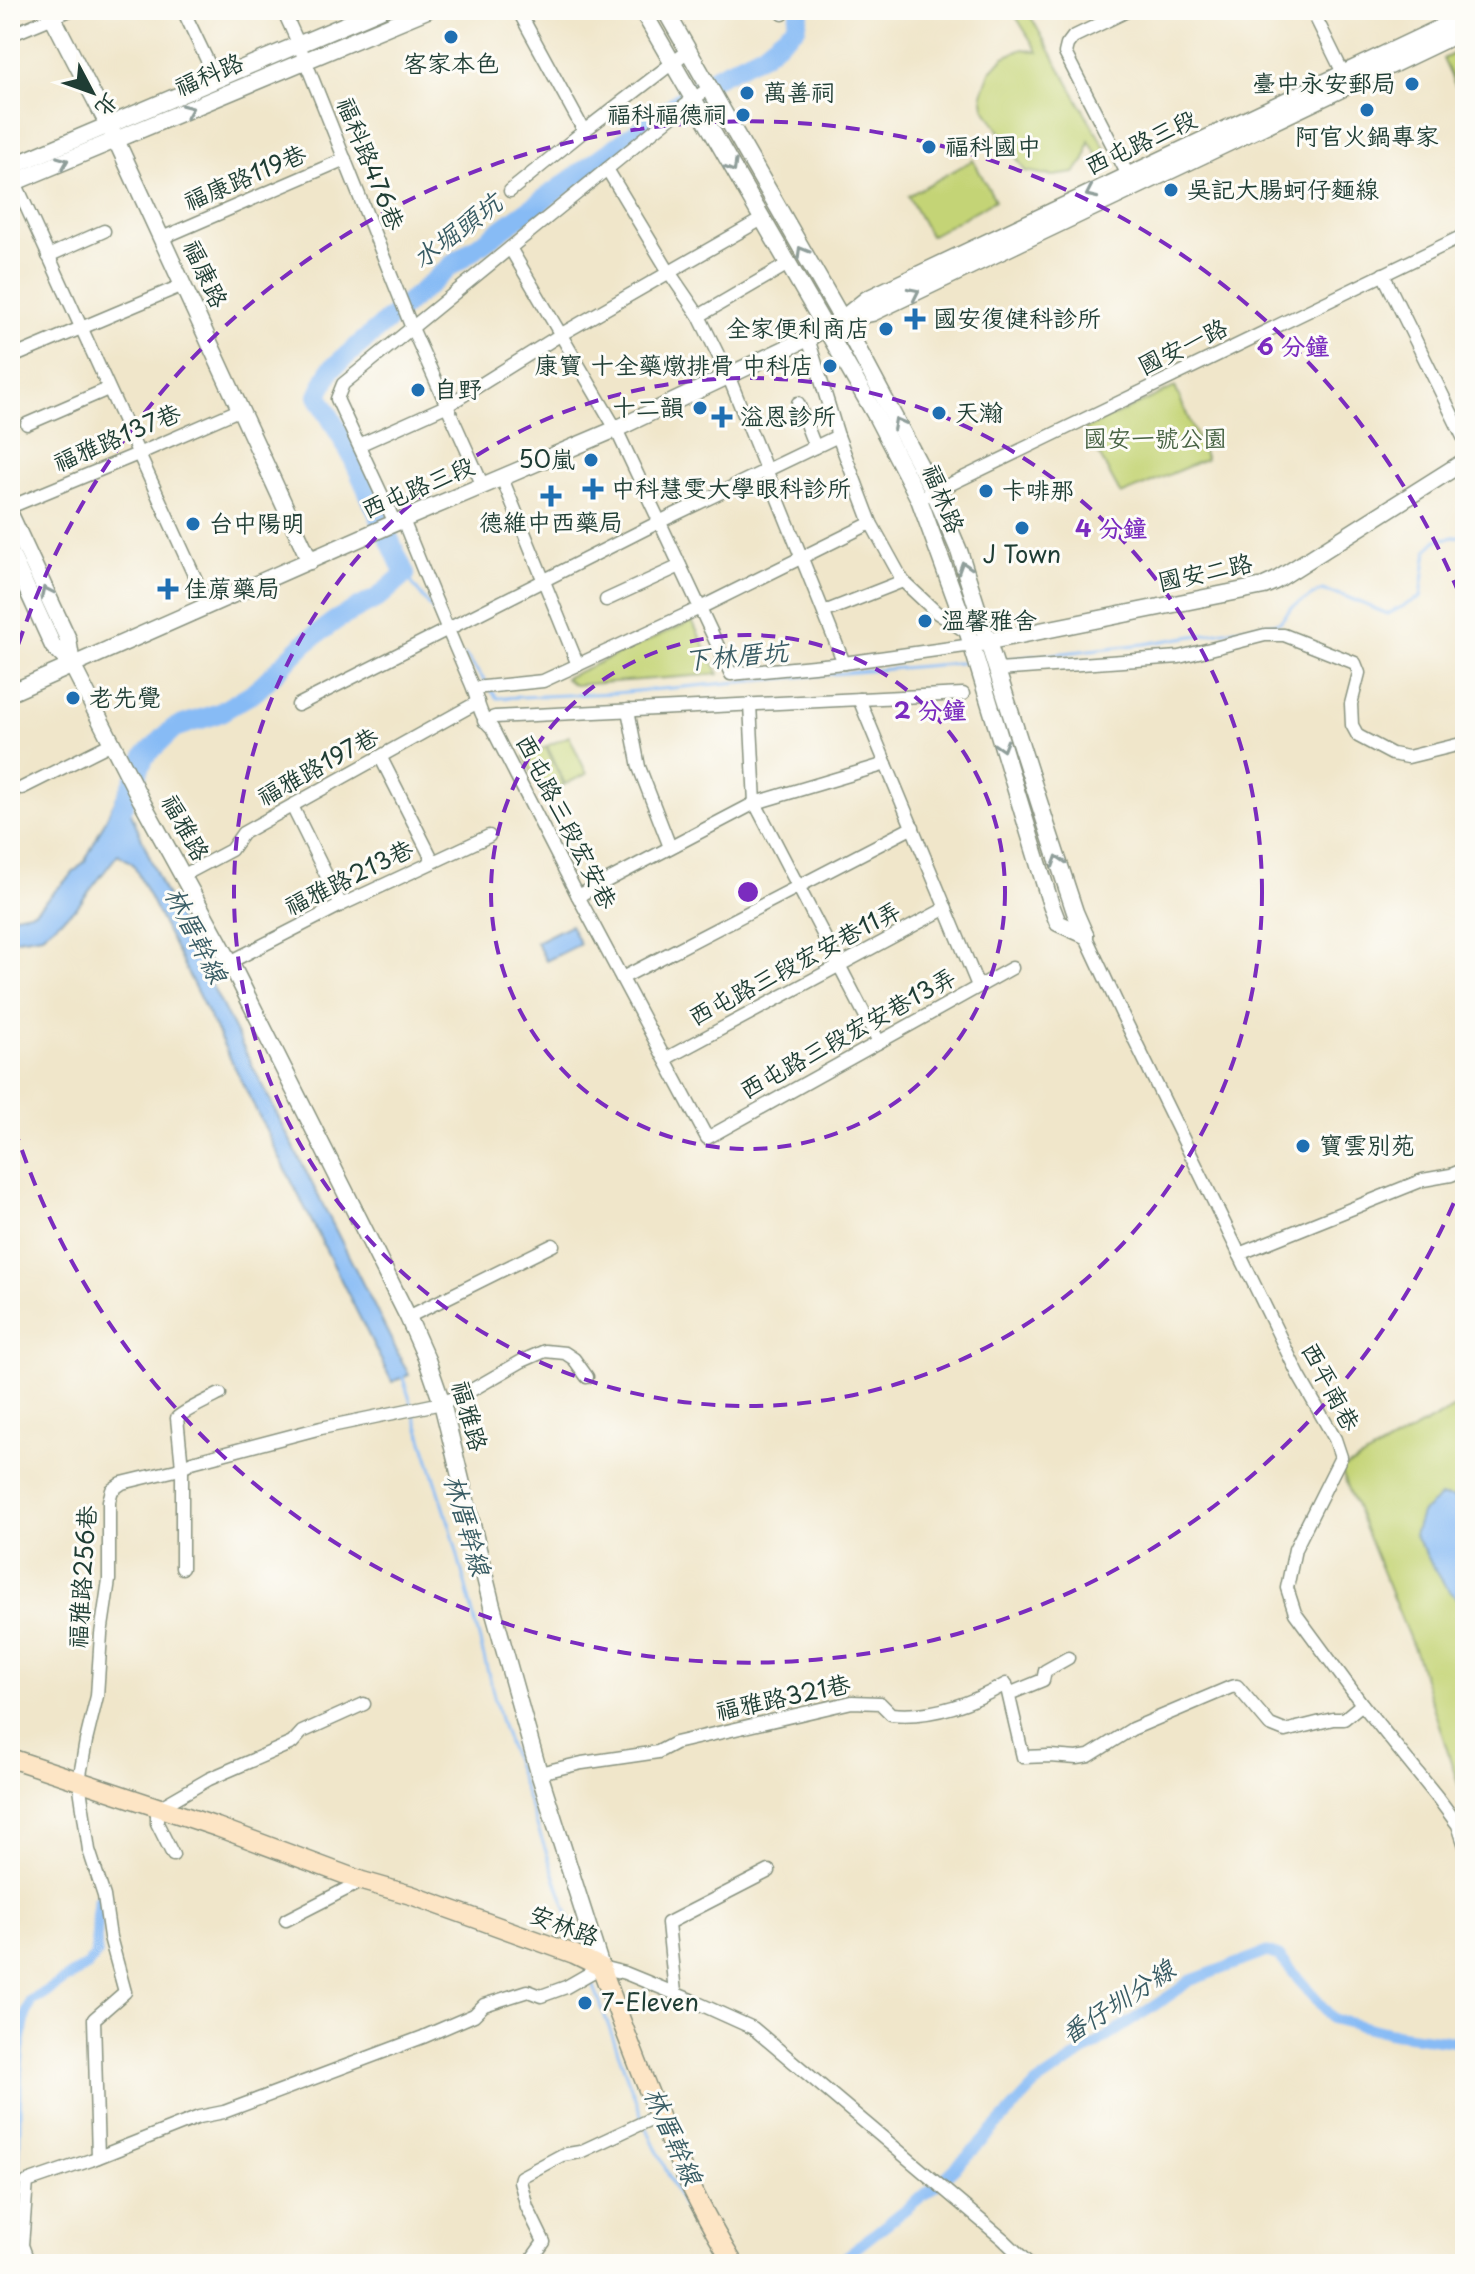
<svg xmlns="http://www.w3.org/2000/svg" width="1475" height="2274" font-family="'Playpen Sans','LXGW WenKai TC',sans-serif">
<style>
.green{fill:#c4d476;stroke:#728855;stroke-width:2}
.water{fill:#87bbf5;stroke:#537c94;stroke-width:2}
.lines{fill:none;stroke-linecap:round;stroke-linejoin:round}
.stream{stroke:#87bbf5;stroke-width:3}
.canal{stroke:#87bbf5;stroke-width:11}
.river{stroke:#87bbf5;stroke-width:20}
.minor-casing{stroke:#88927f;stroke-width:15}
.tertiary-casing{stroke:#88927f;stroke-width:19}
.secondary-casing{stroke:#88927f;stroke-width:21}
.minor{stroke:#fff;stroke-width:12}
.tertiary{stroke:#fff;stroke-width:16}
.secondary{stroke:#fde5c5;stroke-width:18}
.oneway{stroke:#8f9e9a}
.ring{fill:none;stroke:#7b2cbf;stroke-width:4;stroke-dasharray:14 10}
.poi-dot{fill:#1f6fb2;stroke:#fdfcf7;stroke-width:3}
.labels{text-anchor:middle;stroke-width:6;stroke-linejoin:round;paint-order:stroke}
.poi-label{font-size:24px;fill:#1f3d34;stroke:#fdfcf7;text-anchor:start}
.street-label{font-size:24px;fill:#1f3d34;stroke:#fdfcf7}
.park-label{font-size:24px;fill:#486344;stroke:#fdfcf7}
.water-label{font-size:26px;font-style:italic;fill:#395c64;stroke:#fdfcf7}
.centre{fill:#7b2cbf;stroke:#fdfcf7;stroke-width:4}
.ring-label{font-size:24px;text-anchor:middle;font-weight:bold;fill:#7b2cbf;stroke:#fdfcf7;stroke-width:6;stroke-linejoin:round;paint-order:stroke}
</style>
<rect width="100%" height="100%" fill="#fdfcf7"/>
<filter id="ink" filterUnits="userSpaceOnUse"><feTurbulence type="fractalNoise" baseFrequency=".0125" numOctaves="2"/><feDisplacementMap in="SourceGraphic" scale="16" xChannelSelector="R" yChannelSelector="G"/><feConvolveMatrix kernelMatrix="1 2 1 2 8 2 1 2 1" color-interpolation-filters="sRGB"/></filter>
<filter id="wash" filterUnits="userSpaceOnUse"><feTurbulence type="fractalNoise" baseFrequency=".006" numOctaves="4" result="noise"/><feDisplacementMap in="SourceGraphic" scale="32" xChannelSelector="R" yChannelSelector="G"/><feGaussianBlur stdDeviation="1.8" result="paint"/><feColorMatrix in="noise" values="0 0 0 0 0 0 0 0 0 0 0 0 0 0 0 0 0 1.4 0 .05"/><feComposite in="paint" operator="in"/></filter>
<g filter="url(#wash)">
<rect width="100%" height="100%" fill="#f0e6ca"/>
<g class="green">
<polygon points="1012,10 1027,10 1108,153 1099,158 1089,141 1085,160 1074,173 1053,176 1025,171 984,107 982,94 990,72 1004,57 1023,49 1038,52"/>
<polygon points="1465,48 1465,83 1456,87 1443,59"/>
<polygon points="973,160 995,200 930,236 908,196"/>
<polygon points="1175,387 1206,459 1121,495 1085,429"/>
<polygon points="692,621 719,674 574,685 565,678"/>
<polygon points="569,736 587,774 565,784 547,746"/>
<polygon points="546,747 564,785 543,795 524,757"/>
<polygon points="1465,1402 1465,1805 1417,1657 1341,1470"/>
</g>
<g class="water">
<polygon points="121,789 163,889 409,1375 392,1382 133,864 118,854 77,907 42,935 10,940 10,916 35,911 85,861"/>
<polygon points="570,925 580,944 546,961 536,942"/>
<polygon points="1440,1497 1451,1497 1465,1504 1465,1608 1446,1587 1414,1535 1421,1513"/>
</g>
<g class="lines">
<g class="stream">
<polyline points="405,574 437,616"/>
<polyline points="465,655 487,684"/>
<polyline points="1001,660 1144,644 1280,622 1291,608 1322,590 1344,596 1388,614 1421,597 1427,550 1437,540 1465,535"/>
<polyline points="491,690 497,698 615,693 970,662"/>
<polyline points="402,1375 412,1406"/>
<polyline points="414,1413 451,1529 501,1723 580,1948"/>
<polyline points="591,1978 642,2117"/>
<polyline points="645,2124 683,2207 715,2264"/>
</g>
<g class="canal">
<path d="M15 2170C17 2120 13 2049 30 2002L88 1965 96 1954 98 1900"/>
<polyline points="836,2264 940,2182 975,2149 1036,2084 1175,1992 1189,1981 1267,1952 1279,1956 1333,2019 1390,2033 1465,2043"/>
</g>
<polyline class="river" points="115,824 145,756 174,728 219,713 256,691 305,643 336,620 379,597 405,574 351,454 318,396 331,369 452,265 710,80 763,54 796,27 800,10"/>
</g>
</g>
<g filter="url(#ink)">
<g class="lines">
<defs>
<g id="minor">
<polyline points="183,10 216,79"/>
<polyline points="283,10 299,45 412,328 483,486"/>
<polyline points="518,10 584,131"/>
<polyline points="1129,10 1073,37 1067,45 1065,53 1131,181"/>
<polyline points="1312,10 1346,79"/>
<polyline points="783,14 783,10"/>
<polyline points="10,35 70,10"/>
<polyline points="607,169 669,272 699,316 728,375 844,663"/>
<polyline points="15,182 208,606"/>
<polyline points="510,191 584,131 688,51"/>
<polyline points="162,238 345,159"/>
<polyline points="510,248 616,429 731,674 844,663 972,645"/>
<polyline points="48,256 104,231"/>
<polyline points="1383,274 1465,441"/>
<polyline points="699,316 788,264"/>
<polyline points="808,338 838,436 871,523 903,581 936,612 968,633"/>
<polyline points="10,358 183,285"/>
<polyline points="798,403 815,447"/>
<polyline points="27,424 108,389"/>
<polyline points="359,445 448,405 560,335 762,219"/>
<polyline points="502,478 578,665"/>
<polyline points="928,495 1465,235"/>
<polyline points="10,507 138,454 241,409"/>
<path d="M403 520C425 575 447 629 471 683 478 699 479 717 492 728L578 896 707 1138 1012 968"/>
<polyline points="395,523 337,399 343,384 683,107 709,88"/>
<polyline points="606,600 680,566"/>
<polyline points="824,612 903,581"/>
<polyline points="998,670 1179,657 1265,635 1284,635 1355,663 1359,673 1351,704 1352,725 1358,736 1392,754 1408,757 1465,743"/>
<polyline points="474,688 543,681 700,608 871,523"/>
<polyline points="859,699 978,986"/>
<polyline points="750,704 755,803 879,1042"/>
<polyline points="298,705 659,522 838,436"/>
<polyline points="628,710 639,767 670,847"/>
<polyline points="484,721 495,717 963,694"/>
<polyline points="381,758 433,861"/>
<polyline points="22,788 112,743"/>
<polyline points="10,794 13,793"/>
<polyline points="292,806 341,905"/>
<polyline points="184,875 231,850 243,833 478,702"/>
<polyline points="578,896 755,803 886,764"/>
<polyline points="1085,935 1121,1012 1299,1376 1335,1439 1341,1457 1295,1549 1287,1588 1295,1613 1362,1704 1438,1798 1458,1825 1465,1846"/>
<polyline points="230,962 341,905 489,836"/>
<polyline points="622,978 913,827"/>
<polyline points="665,1059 946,908"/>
<polyline points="1239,1254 1423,1180 1451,1175 1465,1169"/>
<polyline points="408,1317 553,1245"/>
<path d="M182 1568V1467L177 1418C184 1411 210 1399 220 1394"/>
<polyline points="1009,1694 1043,1680 1045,1671 1068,1658"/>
<path d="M539 1773 582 1763 658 1752 675 1743 852 1702 880 1703 891 1714C931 1718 972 1703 1006 1684L1023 1757 1050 1756 1077 1758 1089 1756 1132 1729 1231 1687 1237 1686 1270 1725 1285 1731 1333 1719H1344L1362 1704"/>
<polyline points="173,1855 157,1823 157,1809 209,1779 292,1743 302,1732 364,1704"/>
<polyline points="286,1920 362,1881"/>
<polyline points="675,1993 668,1923 769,1871"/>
<polyline points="98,2157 94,2019 125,1992 110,1937 104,1896 89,1850 79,1781 86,1741 97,1696 101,1634 109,1580 109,1501 112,1490 122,1483 176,1470 192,1462 321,1428 442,1403 470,1391 522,1361 545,1351 565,1353 574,1359 587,1377"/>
<polyline points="531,2260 544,2242 527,2207 520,2181 521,2177 562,2155 580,2152 657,2116"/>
<polyline points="29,2264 22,2245 27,2182 91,2160 199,2117 224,2112 423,2037 474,2015 484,2005 528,1991 541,1996 566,1987 601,1967 625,1973 691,2000 753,2028 1003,2239 1029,2264"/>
</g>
<g id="tertiary">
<polyline points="49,10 116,140 310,561"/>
<polyline points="642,10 875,414 919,499 968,633 1051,905 1058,923 1085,935"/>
<polyline points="665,10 842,319 934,492 959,551 1047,827 1075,912 1085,935"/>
<polyline points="10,167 380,10"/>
<polyline points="10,184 427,10"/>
<polyline points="847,318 872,313 1465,30"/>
<polyline points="10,514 68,639 72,665 141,800 230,962 408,1317 427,1360 442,1403 492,1606 539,1773 601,1967"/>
<polyline points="10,552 53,646 72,665"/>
<polyline points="980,643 1264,586 1275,581 1465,461"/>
<polyline points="10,693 390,525 616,429 808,338 842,319 867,299 1465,16"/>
</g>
<path id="secondary" d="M10 1758 217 1827 362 1881 411 1895 574 1954 601 1967C640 2070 675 2170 734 2264"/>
</defs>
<use href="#minor" class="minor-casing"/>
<use href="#tertiary" class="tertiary-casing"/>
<use href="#secondary" class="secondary-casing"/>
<use href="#minor" class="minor"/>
<use href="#tertiary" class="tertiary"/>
<use href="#secondary" class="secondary"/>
</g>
<defs><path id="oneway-chevron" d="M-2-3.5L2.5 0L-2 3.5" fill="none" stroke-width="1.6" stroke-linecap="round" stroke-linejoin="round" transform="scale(2)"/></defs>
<g class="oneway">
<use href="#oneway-chevron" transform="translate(188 110) rotate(-23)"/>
<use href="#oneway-chevron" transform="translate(63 162) rotate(-22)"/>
<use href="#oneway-chevron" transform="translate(732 167) rotate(60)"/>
<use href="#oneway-chevron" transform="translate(1091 193) rotate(155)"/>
<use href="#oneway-chevron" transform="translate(802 252) rotate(-120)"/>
<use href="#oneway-chevron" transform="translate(914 293) rotate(-26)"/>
<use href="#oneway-chevron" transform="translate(898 423) rotate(-118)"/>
<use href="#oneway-chevron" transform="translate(964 567) rotate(-108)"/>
<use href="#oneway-chevron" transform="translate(46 592) rotate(-115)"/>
<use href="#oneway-chevron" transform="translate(1002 746) rotate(73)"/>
<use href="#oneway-chevron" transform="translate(1058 861) rotate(-108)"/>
</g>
</g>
<g class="ring">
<circle cx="748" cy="892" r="257"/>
<circle cx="748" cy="892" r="514"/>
<path d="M1463 1181A771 771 0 0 1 11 1117M11 667A771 771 0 0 1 1463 603"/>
</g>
<g class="poi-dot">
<circle cx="451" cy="37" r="8"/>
<circle cx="1412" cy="84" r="8"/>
<circle cx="747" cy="93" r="8"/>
<circle cx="1367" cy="110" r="8"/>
<circle cx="743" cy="115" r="8"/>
<circle cx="929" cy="147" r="8"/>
<circle cx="1171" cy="190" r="8"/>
<path d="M911 307h8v8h8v8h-8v8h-8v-8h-8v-8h8z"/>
<circle cx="886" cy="329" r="8"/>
<circle cx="830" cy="366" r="8"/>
<circle cx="418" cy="390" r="8"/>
<circle cx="700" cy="408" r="8"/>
<circle cx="939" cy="413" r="8"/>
<path d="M718 405h8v8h8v8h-8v8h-8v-8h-8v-8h8z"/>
<circle cx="591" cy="460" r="8"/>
<path d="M589 477h8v8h8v8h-8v8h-8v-8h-8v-8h8z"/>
<circle cx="986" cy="491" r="8"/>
<path d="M547 484h8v8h8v8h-8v8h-8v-8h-8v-8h8z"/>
<circle cx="193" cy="524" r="8"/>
<circle cx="1022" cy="528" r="8"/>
<path d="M164 577h8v8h8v8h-8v8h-8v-8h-8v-8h8z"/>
<circle cx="925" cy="621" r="8"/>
<circle cx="73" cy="698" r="8"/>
<circle cx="1303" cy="1146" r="8"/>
<circle cx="585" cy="2003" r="8"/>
</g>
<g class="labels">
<g class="poi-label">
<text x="451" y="72" text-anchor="middle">客家本色</text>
<text x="1396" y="92" text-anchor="end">臺中永安郵局</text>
<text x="763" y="101">萬善祠</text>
<text x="727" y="123" text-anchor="end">福科福德祠</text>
<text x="1367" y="145" text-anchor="middle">阿官火鍋專家</text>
<text x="945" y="155">福科國中</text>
<text x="1187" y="198">吳記大腸蚵仔麵線</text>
<text x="933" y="327">國安復健科診所</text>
<text x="870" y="337" text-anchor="end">全家便利商店</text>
<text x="814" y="374" text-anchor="end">康寶 十全藥燉排骨 中科店</text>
<text x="434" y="398">自野</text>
<text x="684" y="416" text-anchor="end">十二韻</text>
<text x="955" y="421">天瀚</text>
<text x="740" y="425">溢恩診所</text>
<text x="575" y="468" text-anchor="end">50嵐</text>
<text x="611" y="497">中科慧雯大學眼科診所</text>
<text x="1002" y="499">卡啡那</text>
<text x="551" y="531" text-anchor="middle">德維中西藥局</text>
<text x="209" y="532">台中陽明</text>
<text x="1022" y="563" text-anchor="middle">J Town</text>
<text x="184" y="597">佳蒝藥局</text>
<text x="941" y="629">溫馨雅舍</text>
<text x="89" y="706">老先覺</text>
<text x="1319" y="1154">寶雲別苑</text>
<text x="601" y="2011">7-Eleven</text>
</g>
<g class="street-label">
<text transform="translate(209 75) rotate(-23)" y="8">福科路</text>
<text transform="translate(1141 143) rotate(-25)" y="8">西屯路三段</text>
<text transform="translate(370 164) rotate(68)" y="8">福科路476巷</text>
<text transform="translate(245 178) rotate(-23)" y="8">福康路119巷</text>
<text transform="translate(205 274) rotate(65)" y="8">福康路</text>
<text transform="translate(1183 347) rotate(-26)" y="8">國安一路</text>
<text transform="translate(117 438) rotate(-23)" y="8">福雅路137巷</text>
<text transform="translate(418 488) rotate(-23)" y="8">西屯路三段</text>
<text transform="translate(943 499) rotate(68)" y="8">福林路</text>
<text transform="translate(1205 573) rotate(-12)" y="8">國安二路</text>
<text transform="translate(318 767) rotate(-29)" y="8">福雅路197巷</text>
<text transform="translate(566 822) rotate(63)" y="8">西屯路三段宏安巷</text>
<text transform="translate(185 828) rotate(61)" y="8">福雅路</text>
<text transform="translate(349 878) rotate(-26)" y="8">福雅路213巷</text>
<text transform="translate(795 964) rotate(-28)" y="8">西屯路三段宏安巷11弄</text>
<text transform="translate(848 1034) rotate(-29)" y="8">西屯路三段宏安巷13弄</text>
<text transform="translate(1330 1387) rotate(62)" y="8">西平南巷</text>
<text transform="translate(469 1416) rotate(74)" y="8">福雅路</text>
<text transform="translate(83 1577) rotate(-86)" y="8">福雅路256巷</text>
<text transform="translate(783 1698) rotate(-12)" y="8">福雅路321巷</text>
<text transform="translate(564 1926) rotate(21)" y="8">安林路</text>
</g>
<g class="park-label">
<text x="1155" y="447">國安一號公園</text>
</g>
<g class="water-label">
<text transform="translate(457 231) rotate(-37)" y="9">水堀頭坑</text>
<text transform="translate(736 656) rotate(-5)" y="9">下林厝坑</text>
<text transform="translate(196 935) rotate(63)" y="9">林厝幹線</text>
<text transform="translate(467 1525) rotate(74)" y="9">林厝幹線</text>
<text transform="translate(1118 2002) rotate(-33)" y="9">番仔圳分線</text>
<text transform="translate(673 2136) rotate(66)" y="9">林厝幹線</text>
</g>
</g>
<circle cx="748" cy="892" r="12" class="centre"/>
<g class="ring-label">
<text x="1293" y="355">6 分鐘</text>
<text x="1111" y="537">4 分鐘</text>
<text x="930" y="719">2 分鐘</text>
</g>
<rect width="1475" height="2274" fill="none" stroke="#fdfcf7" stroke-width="40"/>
<g transform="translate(92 92) rotate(131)" stroke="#fdfcf7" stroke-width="6" paint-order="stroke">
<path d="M0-6L14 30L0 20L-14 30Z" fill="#1f3d34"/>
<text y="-12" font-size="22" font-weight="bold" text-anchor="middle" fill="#1f3d34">北</text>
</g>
</svg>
